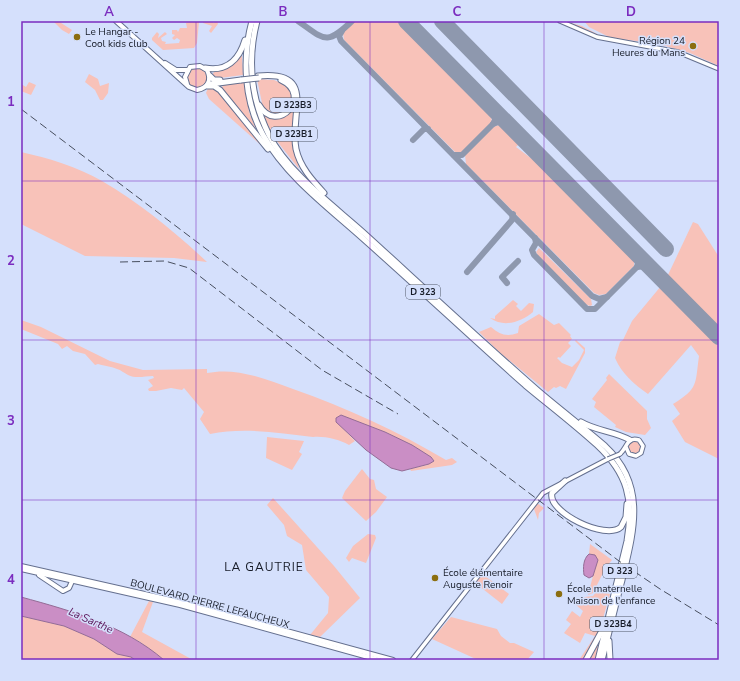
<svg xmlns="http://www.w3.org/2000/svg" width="740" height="681" font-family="'Nunito Sans',sans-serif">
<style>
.green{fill:#f8c2b9}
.water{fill:#ca8ec5;stroke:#946c96}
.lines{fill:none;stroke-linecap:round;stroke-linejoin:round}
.taxiway{stroke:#8e98ae;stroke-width:6}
.runway{stroke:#8e98ae;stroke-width:16}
.minor-casing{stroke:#65708f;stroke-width:5.5}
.major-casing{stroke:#65708f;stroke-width:6}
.highway-casing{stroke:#65708f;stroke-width:7}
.minor{stroke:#fff;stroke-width:3.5}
.major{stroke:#fff;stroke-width:4}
.highway{stroke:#fff;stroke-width:5}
.rail{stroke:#484f5f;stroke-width:1;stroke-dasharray:8 4;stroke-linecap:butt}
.minor-bridge-casing{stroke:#65708f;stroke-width:5.5;stroke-linecap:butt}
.highway-bridge-casing{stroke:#65708f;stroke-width:7;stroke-linecap:butt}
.minor-bridge{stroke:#fff;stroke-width:3.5}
.highway-bridge{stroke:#fff;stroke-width:5}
.grid{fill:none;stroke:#7b2cbf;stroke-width:1;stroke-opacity:0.55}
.poi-dot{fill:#8b6e10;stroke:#d5e0fc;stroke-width:1.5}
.labels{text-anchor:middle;stroke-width:3;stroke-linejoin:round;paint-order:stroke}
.shield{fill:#d5e0fc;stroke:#4f5667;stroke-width:1}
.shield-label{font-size:9px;font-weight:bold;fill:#161b27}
.poi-label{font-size:10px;fill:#161b27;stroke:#d5e0fc;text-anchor:start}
.street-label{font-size:10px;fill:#161b27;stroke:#d5e0fc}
.water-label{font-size:11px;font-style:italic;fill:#591157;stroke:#d5e0fc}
.quarter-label{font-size:12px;letter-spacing:1px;fill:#161b27;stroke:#d5e0fc}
.neatline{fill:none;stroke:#7b2cbf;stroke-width:1.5}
.grid-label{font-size:13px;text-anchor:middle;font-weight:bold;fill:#7b2cbf}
</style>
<rect width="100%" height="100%" fill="#d5e0fc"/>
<g class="green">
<polygon points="53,21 58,21 72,30 69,34 62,30"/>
<polygon points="193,21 199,22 197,43 194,48 163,50 152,40 152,38 157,32 159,34 158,38 165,32 167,34 161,38 162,41 166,42 165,44 179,43 180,40 177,38 174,40 172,38 175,35 172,34 172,30 177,30 178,32 180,28 187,28 186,23"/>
<polygon points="203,21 213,21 213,23 217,21 218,24 211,33 209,31 212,26 203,23"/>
<polygon points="355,21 398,21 491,114 492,123 463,152 455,152 344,40 343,33"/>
<polygon points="564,21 582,26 601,36"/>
<polygon points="584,21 719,21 719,66 690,53 659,44 656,38 649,37 645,42 611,38 589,27"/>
<path d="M240 56H242L243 75 220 78 212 75C217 66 233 65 240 56Z"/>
<circle cx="197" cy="78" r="10"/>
<polygon points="89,74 98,79 100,86 109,83 108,93 103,100 100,100 95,90 85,82"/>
<path d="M257 79 274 80 288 86C299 103 278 124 263 108Z"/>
<polygon points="244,81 249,112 256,129 222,88 223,84"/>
<polygon points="29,82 36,85 31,95 21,91 21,84 26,87"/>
<polygon points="208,88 214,88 219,92 263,147 209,99 206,93"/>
<path d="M294 108 292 136 299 169 276 140 263 116V114C272 118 287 117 294 108Z"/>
<polygon points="499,125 505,128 520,143 516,147 532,159 535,159 634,260 634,266 606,294 599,295 594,293 466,164 465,155 493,127"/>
<path d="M21 152C48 158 78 167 102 181 140 203 175 232 207 262L174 258 85 256 21 224Z"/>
<polygon points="693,222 698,224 719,257 719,330 667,277"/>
<polygon points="539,248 591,299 592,305 590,306 585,304 538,256 536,252"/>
<path d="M661 286 719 345V459L685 442 672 421 680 414 673 404C699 388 695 384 699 356L691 345 648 394C634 384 622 374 615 358L620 342 623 340 632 321Z"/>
<path d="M513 300 518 304 516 306 521 311 529 303 534 304 533 312C521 322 504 328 490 318L495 319V316Z"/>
<path d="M539 314 554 325 559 323 571 335 570 336 572 339 568 343 571 346 560 358 559 357 557 358 562 363 572 367 579 360 584 350 575 341 576 340 585 348V353L566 389 560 386 556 388 554 387 548 392 499 352 479 332 491 327C500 335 507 337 518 333L519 326Z"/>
<path d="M21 320 41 327 110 361 143 370 207 369V373C236 367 266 379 293 389 347 408 397 431 446 460L452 458 457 462 452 465 411 471 410 469 427 465 434 461 431 457 412 445 385 432 341 416 336 421 355 441 349 445C338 439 325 436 313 437 279 433 244 427 210 434L200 419 204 412 184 388 182 390 171 388 156 391H149L148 389 153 386 148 380 154 378 153 376C145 376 136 379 128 375 124 373 121 370 117 369 110 366 105 366 98 364L95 365 85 354 73 351 67 346 62 349 58 344 21 329Z"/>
<polygon points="609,374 647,411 647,419 651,428 645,435 626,432 615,427 616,425 594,407 596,402 592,399 607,380 606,378"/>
<polygon points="267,437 304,441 299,452 302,454 292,470 266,458"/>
<circle cx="635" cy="447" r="7"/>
<polygon points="362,469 370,479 374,480 376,489 387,497 376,512 366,521 342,498 345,491"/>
<polygon points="273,498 334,566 360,598 320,637 310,635 328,613 329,597 306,570 302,545 287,536 284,525 267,505"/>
<polygon points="537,503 544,508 539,513 538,520 534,509"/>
<polygon points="368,534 375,535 376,538 366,563 352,558 349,562 346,558 353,546"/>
<polygon points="590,544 612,560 606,567 593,593 588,595 595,568 592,554 589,554"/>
<polygon points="481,573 509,594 502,604 474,582"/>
<polygon points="597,591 610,594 598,636 584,660 579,660 595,636 585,633 580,643 564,633 571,624 566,620 572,611 580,617 583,611 575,604 585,597 593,596"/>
<polygon points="149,601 153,602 142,632 193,660 164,660 140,642 130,637"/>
<polygon points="21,616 64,626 94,639 117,654 131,657 135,660 21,660"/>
<polygon points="451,617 497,629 501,636 510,643 514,643 534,652 527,660 478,660 432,639"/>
<polygon points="604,630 597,660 588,660"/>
</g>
<g class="water">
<polygon points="341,415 385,432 412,445 431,457 434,461 429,464 402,471 391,468 366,450 336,422 336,418"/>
<path d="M589 554 595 555 598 560 593 576 589 578 584 575C583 568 583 559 589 554Z"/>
<path d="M21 597C72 611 123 625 164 660H135L131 657 117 654 94 639 64 626 21 616Z"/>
</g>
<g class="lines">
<g class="taxiway">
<path d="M298 21C325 40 326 46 352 21"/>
<polyline points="342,31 339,36 341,41 592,296 599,299 607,297"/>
<polyline points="493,124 501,121 508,125"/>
<polyline points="413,140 424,129 428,129"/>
<polyline points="454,155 462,155 493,124 496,118 494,110"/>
<polyline points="535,238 536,243 532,250 534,255 587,309 595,309 637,267 645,266 651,269"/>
<polyline points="636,253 639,259 637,267"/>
<polyline points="467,272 512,220 513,214"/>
<polyline points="507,283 502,277 518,261"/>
</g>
<g class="runway">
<polyline points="406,21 719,337"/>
<polyline points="442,21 666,249"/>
</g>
<defs>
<g id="minor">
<polyline points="560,21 597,37 678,52 719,69"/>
<path d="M620 454C627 448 627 436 639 440L643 446 641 453 636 456 629 454 626 447"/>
<polyline points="412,660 543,493 608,459"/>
</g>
<g id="major">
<path d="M116 21 189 87 197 90C208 88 212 80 207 70L200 66 190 67 185 77 187 84"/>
<polyline points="165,63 176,70 188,70"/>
<polyline points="21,566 180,602 393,660"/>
<polyline points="21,569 180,605 379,660"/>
<polyline points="39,575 63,591 69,588 73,579"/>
</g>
<g id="highway">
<path d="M252 21C242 58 244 101 263 135 288 179 332 210 368 243 421 290 472 338 525 385 549 405 574 424 597 445 628 474 634 500 627 541L598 660"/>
<path d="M257 21C247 60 251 99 269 135 288 173 334 206 365 234 422 286 479 339 537 390 559 409 583 427 605 446 647 485 634 530 622 580 615 606 609 633 602 660"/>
<path d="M205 68C226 72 239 60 245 40"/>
<polyline points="210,76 214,80 220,80"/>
<path d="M258 76C318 70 289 114 296 149 300 167 312 180 324 193"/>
<polyline points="211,84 241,80"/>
<polyline points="207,86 214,86 220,90 268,149"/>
<path d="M259 105C277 136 314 95 281 80"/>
<path d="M581 422C596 431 614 431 630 440"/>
<path d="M565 481 552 493C547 512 606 541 621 527L626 517 627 504"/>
<polyline points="609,641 610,660"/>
<polyline points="586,660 604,627"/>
</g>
</defs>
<use href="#minor" class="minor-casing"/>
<use href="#major" class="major-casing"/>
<use href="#highway" class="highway-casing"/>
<use href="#minor" class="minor"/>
<use href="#major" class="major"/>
<use href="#highway" class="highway"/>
<g class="rail">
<polyline points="21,109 619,561 660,589 719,625"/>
<polyline points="120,262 165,261 189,268 322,370 398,414"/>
</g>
<defs>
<polyline id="minor-bridge" points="608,459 620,454"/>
<polyline id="highway-bridge" points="241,80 259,78"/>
</defs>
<use href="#minor-bridge" class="minor-bridge-casing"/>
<use href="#highway-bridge" class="highway-bridge-casing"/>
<use href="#minor-bridge" class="minor-bridge"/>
<use href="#highway-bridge" class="highway-bridge"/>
</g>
<path class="grid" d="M196 21V660M370 21V660M544 21V660M21 181H719M21 340H719M21 500H719"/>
<g class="poi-dot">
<circle cx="77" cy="37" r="4"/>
<circle cx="693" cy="46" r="4"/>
<circle cx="435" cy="578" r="4"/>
<circle cx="559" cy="594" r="4"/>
</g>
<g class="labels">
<g class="shield">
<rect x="270" y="98" width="46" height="14" rx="3"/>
<rect x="271" y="127" width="46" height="14" rx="3"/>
<rect x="406" y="285" width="34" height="14" rx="3"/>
<rect x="603" y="564" width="34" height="14" rx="3"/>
<rect x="590" y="617" width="46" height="14" rx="3"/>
</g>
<g class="shield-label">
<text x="293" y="108">D 323B3</text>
<text x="294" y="137">D 323B1</text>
<text x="423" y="295">D 323</text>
<text x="620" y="574">D 323</text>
<text x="613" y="627">D 323B4</text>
</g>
<g class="poi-label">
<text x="85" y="35">Le Hangar -<tspan x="85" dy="12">Cool kids club</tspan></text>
<text x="685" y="44" text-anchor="end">Région 24<tspan x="685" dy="12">Heures du Mans</tspan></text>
<text x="443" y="576">École élémentaire<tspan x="443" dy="12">Auguste Renoir</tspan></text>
<text x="567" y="592">École maternelle<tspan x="567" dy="12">Maison de l'enfance</tspan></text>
</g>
<g class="street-label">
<text transform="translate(210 603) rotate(15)" y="4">BOULEVARD PIERRE LEFAUCHEUX</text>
</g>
<g class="water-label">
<text transform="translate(91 620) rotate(24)" y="4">La Sarthe</text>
</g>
<g class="quarter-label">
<text x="264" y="571">LA GAUTRIE</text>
</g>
</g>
<rect width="740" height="681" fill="none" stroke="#d5e0fc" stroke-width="44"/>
<rect x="22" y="22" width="696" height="637" class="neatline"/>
<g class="grid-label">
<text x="109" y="16">A</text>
<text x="283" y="16">B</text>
<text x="457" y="16">C</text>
<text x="631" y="16">D</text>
<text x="11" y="106">1</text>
<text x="11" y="265">2</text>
<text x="11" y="425">3</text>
<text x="11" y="584">4</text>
</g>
</svg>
